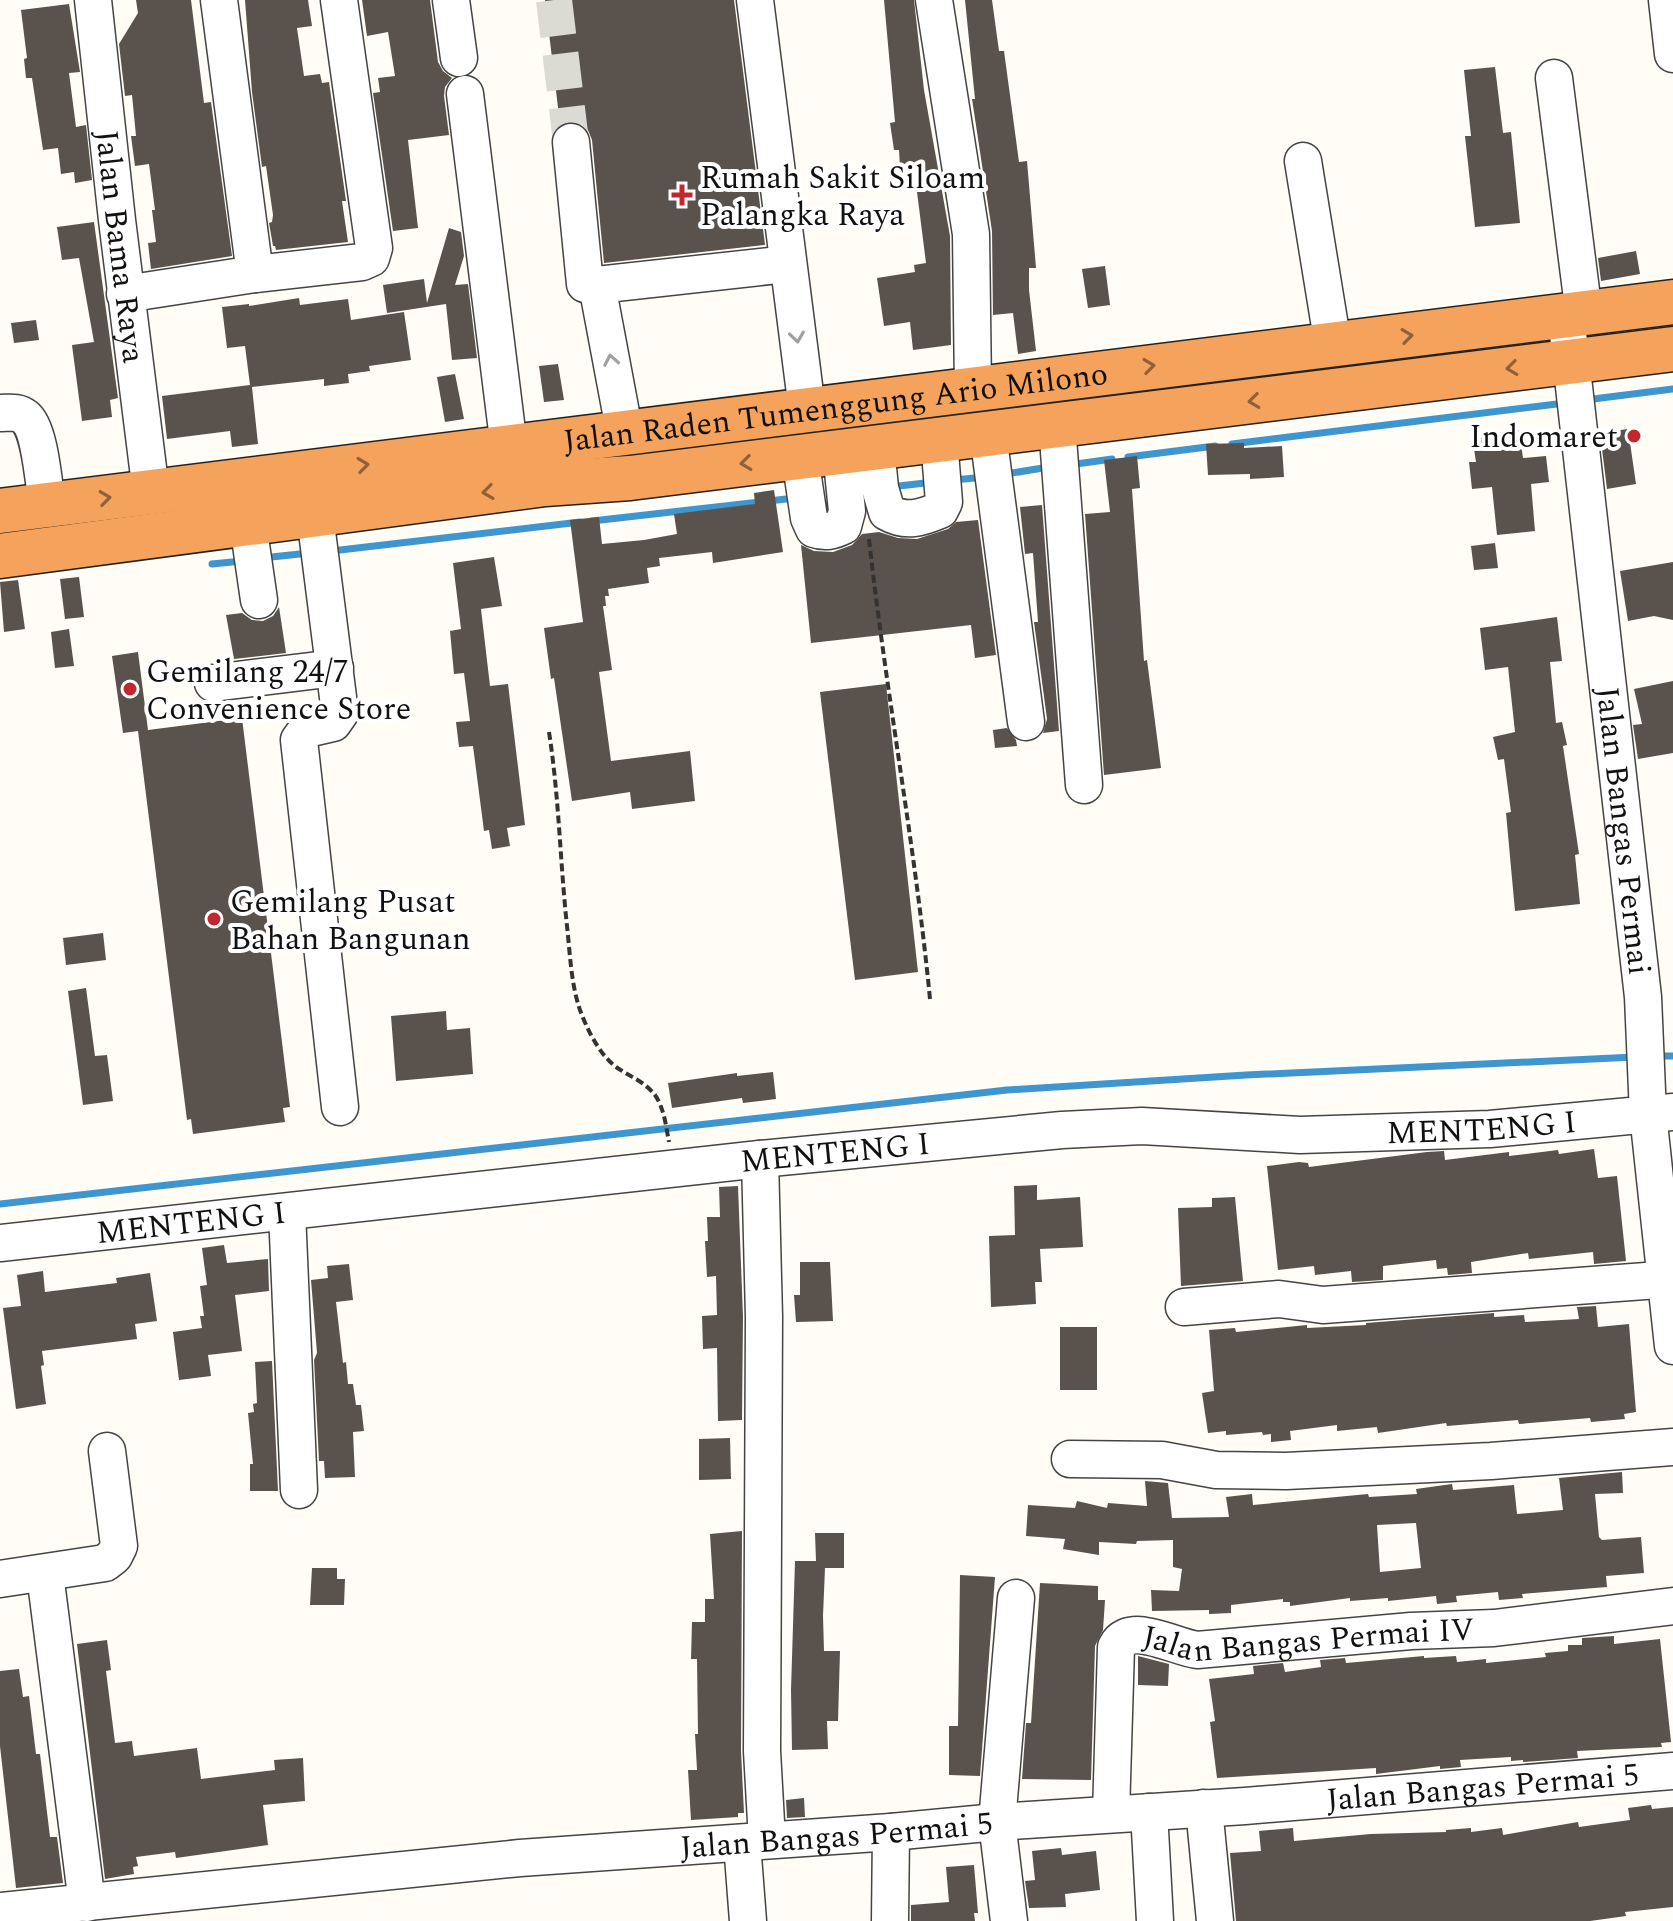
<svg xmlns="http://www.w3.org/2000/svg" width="1673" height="1921" font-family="Spectral,serif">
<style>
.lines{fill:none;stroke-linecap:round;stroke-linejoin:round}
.stream{stroke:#3f96cf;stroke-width:7}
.building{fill:#5a524d;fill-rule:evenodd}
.minor-tunnel{stroke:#dbdad3;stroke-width:36;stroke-dasharray:36 18;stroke-linecap:butt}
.minor-casing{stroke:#444;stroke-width:39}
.highway-casing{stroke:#222;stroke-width:47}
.path{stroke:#333;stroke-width:4;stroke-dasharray:8 4;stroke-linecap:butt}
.minor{stroke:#fff;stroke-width:36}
.highway{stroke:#f5a25d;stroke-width:44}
.oneway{stroke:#8e613b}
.oneway2{stroke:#a0a0a0}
.poi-dot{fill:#c4262e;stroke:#fff;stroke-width:3}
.labels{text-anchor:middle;stroke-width:8;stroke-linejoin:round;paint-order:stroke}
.poi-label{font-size:32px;fill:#111;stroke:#fff;text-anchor:start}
.street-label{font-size:32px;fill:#111;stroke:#fff}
</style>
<rect width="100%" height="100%" fill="#fffdf5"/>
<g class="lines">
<g class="stream">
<polyline points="1585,400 1673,389"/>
<polyline points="1232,444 1565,403"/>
<polyline points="1128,457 1215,446"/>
<polyline points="1069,465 1112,459"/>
<polyline points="1006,474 1049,467"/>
<polyline points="954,480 985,477"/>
<polyline points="890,487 934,482"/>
<polyline points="592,521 795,498"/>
<polyline points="340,550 580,522"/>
<polyline points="262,558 300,554"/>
<polyline points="212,564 242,561"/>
<polyline points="1655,1056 1673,1056"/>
<polyline points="0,1204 1007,1090 1246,1075 1635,1057"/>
</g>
</g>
<g class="building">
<polygon points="136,0 191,0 204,103 211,102 232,256 151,269 148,243 156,242 152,210 155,210 149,164 135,166 131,136 136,136 132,95 125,96 119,44 138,13"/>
<polygon points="245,0 308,0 312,26 297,28 304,76 320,74 322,83 329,82 346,201 342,201 348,242 276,250 275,246 273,246 269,223 272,222 273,215 266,166 262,167 252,92"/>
<polygon points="362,0 430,0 438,62 443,71 452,78 445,87 444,96 449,135 408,140 418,228 393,231 373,93 380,92 378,78 395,76 388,32 367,36"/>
<polygon points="545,0 734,0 765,245 604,263 592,140 588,130 580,123 570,121 560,124"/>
<polygon points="884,0 914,0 924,90 950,236 951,345 913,350 910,322 884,326 877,278 915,272 914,265 926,263 917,192 901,186 899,150 894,150 890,123 895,122"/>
<polygon points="965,0 992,0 999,51 1004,51 1019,162 1027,161 1036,268 1029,268 1029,290 1036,351 1018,354 1013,313 993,315 992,231 972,99 975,99"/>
<polygon points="69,4 80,72 69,73 76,127 86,125 92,180 75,183 74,172 61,174 58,148 43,150 32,78 26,78 24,59 27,58 21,10"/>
<polygon points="1495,67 1503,133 1511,132 1520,223 1475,227 1465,136 1471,136 1464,70"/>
<polygon points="94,222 118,398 110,400 112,417 82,421 72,345 94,342 79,258 62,260 57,227"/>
<polygon points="449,228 461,232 464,256 455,285 468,284 477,358 452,360 446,304 387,313 383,285 424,279 427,303"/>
<polygon points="1636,251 1640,274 1601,281 1598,258"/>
<polygon points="1105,266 1110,305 1088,308 1082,269"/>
<polygon points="299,298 300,305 348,299 351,320 404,312 411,360 369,366 370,371 348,374 349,383 324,386 324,379 252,387 258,444 232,447 230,431 167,439 162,396 250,385 245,346 227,348 222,307 249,304 249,306"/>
<polygon points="36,320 39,340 14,343 11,323"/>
<polygon points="558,364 564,400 544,402 539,366"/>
<polygon points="455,374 464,419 445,422 437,377"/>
<polygon points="1628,429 1636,484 1607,489 1600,433"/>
<polygon points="1519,430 1523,458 1546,456 1549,482 1531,484 1535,531 1497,535 1492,487 1472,489 1469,462 1476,462 1472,436"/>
<polygon points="1244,443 1244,448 1282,446 1284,477 1250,479 1250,474 1208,475 1206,444"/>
<polygon points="1137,456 1140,488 1132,489 1144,661 1147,660 1161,768 1104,775 1085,514 1110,512 1104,460"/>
<polygon points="774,490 783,552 713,563 712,552 659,558 660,566 647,568 649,583 608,589 609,596 605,596 606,606 603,606 612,670 599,672 611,761 690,751 695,801 632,809 630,792 572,801 554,678 551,679 544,628 583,622 570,520 599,517 602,544 644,540 677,534 674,514 755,504 754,493"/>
<polygon points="1042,505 1059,731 1043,733 1047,719 1034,622 1038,622 1033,553 1025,554 1020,507"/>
<polygon points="978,520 996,655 975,658 971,625 811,643 801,545 814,551 833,552 852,545 862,534 879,532 898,538 917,539 948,529 956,522"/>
<polygon points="1495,543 1498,568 1474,570 1471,546"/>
<polygon points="494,557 502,606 481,609 490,686 508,684 525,825 507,828 510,846 492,849 489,830 484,831 473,746 459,747 456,722 470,721 464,673 454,674 450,631 461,629 453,563"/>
<polygon points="1673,562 1673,620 1654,616 1628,621 1620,571"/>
<polygon points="79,577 84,617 65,619 60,579"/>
<polygon points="18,580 25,629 4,632 0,582"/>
<polygon points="279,607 286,653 234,659 226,615 242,613 252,620 263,621 273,616"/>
<polygon points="1557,617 1562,661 1550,662 1556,723 1562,722 1567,745 1563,746 1579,854 1575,855 1580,904 1515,911 1506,813 1511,812 1504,759 1498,760 1493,737 1515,732 1508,667 1485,670 1480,628"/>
<polygon points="69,629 74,666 55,668 51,632"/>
<polygon points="138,652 148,730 242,718 290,1107 283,1108 285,1122 193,1134 191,1119 187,1120 138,731 123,733 112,656"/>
<polygon points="1673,681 1673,753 1638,759 1633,725 1642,724 1634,689"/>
<polygon points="886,684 918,972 855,980 820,692"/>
<polygon points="1007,728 1016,740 1017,746 995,748 993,730"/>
<polygon points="103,933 106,960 66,965 63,938"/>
<polygon points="86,988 95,1056 107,1055 113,1101 83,1105 68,991"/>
<polygon points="446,1011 447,1030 470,1028 473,1074 396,1081 391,1016"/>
<polygon points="773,1072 776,1099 743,1103 742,1098 672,1108 668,1083 737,1073 737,1076"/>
<polygon points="1594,1149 1598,1178 1617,1176 1626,1261 1594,1264 1593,1252 1529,1259 1528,1253 1471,1262 1472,1273 1448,1275 1447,1268 1437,1269 1436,1260 1383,1266 1383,1280 1352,1282 1351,1271 1315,1275 1314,1266 1278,1270 1267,1166 1299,1162 1308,1163 1309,1167 1427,1152 1444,1151 1445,1160 1509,1152 1509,1156 1558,1150 1559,1154"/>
<polygon points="1037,1185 1037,1200 1080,1197 1083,1247 1040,1249 1042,1282 1035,1282 1036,1304 991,1307 989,1236 1015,1235 1014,1186"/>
<polygon points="738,1186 743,1317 742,1420 718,1421 717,1348 703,1349 702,1316 717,1315 716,1276 707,1277 705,1241 708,1241 707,1217 720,1217 719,1187"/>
<polygon points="1235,1197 1243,1281 1181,1286 1178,1208 1212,1207 1212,1198"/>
<polygon points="224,1245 227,1263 268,1259 269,1291 235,1295 242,1351 208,1355 211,1376 179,1380 173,1332 202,1328 200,1316 204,1316 200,1286 207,1285 202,1248"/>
<polygon points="800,1262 830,1262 833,1321 796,1322 794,1295 800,1295"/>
<polygon points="349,1264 353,1300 336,1302 343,1363 346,1362 348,1384 353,1384 356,1405 361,1405 364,1431 353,1432 355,1477 325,1478 324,1461 319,1461 314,1360 317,1353 311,1280 328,1278 327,1266"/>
<polygon points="43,1271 45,1292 117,1283 116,1278 150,1273 157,1321 135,1324 137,1339 42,1351 44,1365 41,1366 46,1404 16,1409 3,1308 21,1306 17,1275"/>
<polygon points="1596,1306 1598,1327 1629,1324 1636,1412 1624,1414 1625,1419 1591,1422 1590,1418 1519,1424 1518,1420 1447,1426 1446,1423 1378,1433 1377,1427 1337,1431 1337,1425 1290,1431 1291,1440 1271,1442 1271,1434 1263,1435 1262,1432 1226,1435 1226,1431 1208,1433 1202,1393 1214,1391 1209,1330 1235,1328 1236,1332 1307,1325 1307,1328 1366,1325 1366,1323 1494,1313 1494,1317 1524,1315 1525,1322 1579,1319 1577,1307"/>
<rect x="1060" y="1327" width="37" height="63"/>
<polygon points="272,1361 278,1491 250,1491 250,1464 253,1464 248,1413 254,1412 253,1404 257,1403 255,1362"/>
<polygon points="730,1438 731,1479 699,1480 699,1439"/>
<path d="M1622 1472 1623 1493 1595 1494 1599 1537 1602 1540 1641 1537 1644 1573 1606 1576 1607 1587 1522 1594 1523 1598 1499 1600 1498 1592 1456 1596 1457 1602 1437 1604 1436 1596 1388 1601V1598L1350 1601V1598L1290 1606V1602H1283V1599L1231 1605V1613L1209 1614V1610L1152 1611 1151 1590 1179 1591 1182 1569 1173 1567V1540L1137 1541 1136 1544 1099 1542V1555L1063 1549 1065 1539 1026 1536 1028 1505 1075 1508 1077 1501 1107 1508 1108 1503 1147 1506 1145 1481 1168 1483 1172 1518 1229 1517 1226 1497 1252 1494 1253 1505 1368 1494 1369 1497 1417 1494 1416 1489 1452 1484 1453 1490 1514 1485 1517 1514 1563 1510 1559 1478ZM1416 1523 1421 1568 1380 1572 1377 1525Z"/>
<polygon points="742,1531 741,1751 744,1813 738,1813 738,1817 691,1820 688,1770 697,1770 695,1734 698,1734 697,1659 691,1659 692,1622 705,1622 705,1599 714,1599 710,1534"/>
<polygon points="815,1533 844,1533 844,1568 825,1568 823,1616 824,1651 840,1651 838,1721 827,1721 828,1749 792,1750 791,1690 795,1561 816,1561"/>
<polygon points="312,1568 337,1568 337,1579 345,1579 344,1605 310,1605"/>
<polygon points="960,1575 995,1577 980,1776 949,1775 949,1726 958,1726"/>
<polygon points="1040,1583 1098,1586 1098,1600 1105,1600 1103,1630 1095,1646 1091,1780 1022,1779 1026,1723 1031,1723"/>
<polygon points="1614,1636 1614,1644 1660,1639 1671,1742 1661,1743 1662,1747 1577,1751 1578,1758 1523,1762 1523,1760 1511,1761 1511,1757 1460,1760 1461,1767 1440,1769 1440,1766 1376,1774 1376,1768 1217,1778 1210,1722 1215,1721 1209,1679 1254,1674 1253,1666 1283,1663 1285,1672 1321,1667 1320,1660 1345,1658 1346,1663 1424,1656 1424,1658 1456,1656 1457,1662 1486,1659 1486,1663 1546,1657 1545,1653 1568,1651 1568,1645 1582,1645 1582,1638"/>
<polygon points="107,1640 111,1670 106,1671 115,1743 132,1741 134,1756 197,1748 201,1779 275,1770 274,1760 303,1758 305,1801 263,1805 268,1845 176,1858 175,1852 136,1857 138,1866 133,1867 134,1874 105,1879 77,1644"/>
<polygon points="1138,1656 1169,1664 1168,1686 1138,1685"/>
<polygon points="19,1669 23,1697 29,1696 36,1754 40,1754 50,1837 57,1837 63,1883 16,1888 0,1746 0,1671"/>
<polygon points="804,1798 805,1817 787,1818 786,1800"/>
<polygon points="1651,1805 1652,1809 1673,1807 1673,1907 1625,1912 1626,1916 1590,1921 1236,1921 1230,1853 1261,1851 1259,1831 1293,1828 1294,1841 1371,1834 1446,1832 1446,1830 1471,1828 1471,1832 1502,1828 1503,1835 1578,1822 1579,1827 1630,1820 1628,1808"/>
<polygon points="1061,1848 1062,1855 1096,1851 1100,1890 1065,1894 1066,1907 1029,1908 1025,1881 1035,1880 1032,1851"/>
<polygon points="974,1865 978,1913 974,1913 975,1921 911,1921 911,1905 949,1902 946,1867"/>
</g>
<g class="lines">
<polyline class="minor-tunnel" points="554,0 571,142"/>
<defs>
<g id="minor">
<path id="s1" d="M93 0 117 220 151 492"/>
<polyline points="219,0 255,274"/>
<polyline points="451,0 459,58"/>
<polyline points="755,0 807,409"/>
<polyline points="934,0 971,234 973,389"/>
<polyline points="1667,0 1673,54"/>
<polyline points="1554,78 1584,314"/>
<polyline points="465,94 509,447"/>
<polyline points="571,142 585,284 597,285 787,264"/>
<polyline points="1303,161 1333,345"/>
<polyline points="597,285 625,434"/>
<polyline points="125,294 255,274 362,262 371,258 374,248 339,0"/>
<path id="s2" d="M1566 316 1643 997 1648 1114 1673 1346"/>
<path d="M0 413C9 413 18 411 25 417 40 428 44 486 47 505"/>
<polyline points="1057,425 1084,785"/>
<polyline points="988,434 1026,722"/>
<path d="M876 448 880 488 887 512C906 523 921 518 940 510L944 502 939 440"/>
<path d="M800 457 809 518 814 529C825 533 833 531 843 526L847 511 841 452"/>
<polyline points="315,516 340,713 333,723 307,729 299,740 340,1107"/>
<polyline points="248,524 259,600"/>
<polyline points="213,683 335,668"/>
<polyline points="760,1159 764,1317 762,1751 767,1840"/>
<polyline points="287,1212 299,1490"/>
<path id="s3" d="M0 1243 760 1159 1062 1130 1142 1126 1300 1135 1490 1129 1673 1112"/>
<polyline points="1184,1307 1279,1299 1323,1305 1673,1279"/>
<polyline points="1070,1459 1162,1460 1216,1470 1286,1471 1491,1461 1673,1447"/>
<polyline points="45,1574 87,1903"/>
<polyline points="0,1579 105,1563 114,1556 119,1546 107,1451"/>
<polyline points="1204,1808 1215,1921"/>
<polyline points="1149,1812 1155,1921"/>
<path id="s4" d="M1111 1814 1116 1647C1129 1620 1174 1647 1197 1650L1411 1631 1494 1628 1673 1606"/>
<polyline points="742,1843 748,1921"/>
<path id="s5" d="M0 1911 520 1858 891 1832 997 1822 1245 1806 1673 1771"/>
<polyline points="890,1921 891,1832"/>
<polyline points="1009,1921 997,1822 1016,1598"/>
</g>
<g id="highway">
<path id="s6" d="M0 511 1673 302"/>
<polyline points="0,556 545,484 630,478 1673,349"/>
</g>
</defs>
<use href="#minor" class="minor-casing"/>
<use href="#highway" class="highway-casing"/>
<g class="path">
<path d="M869 539C886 693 915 845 930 999"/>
<path d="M549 732C559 796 560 861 567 926 570 953 571 984 580 1010 587 1029 599 1054 616 1067 629 1076 645 1082 655 1095 664 1108 666 1126 669 1142"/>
</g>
<use href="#minor" class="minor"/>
<use href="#highway" class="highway"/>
</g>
<defs><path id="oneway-chevron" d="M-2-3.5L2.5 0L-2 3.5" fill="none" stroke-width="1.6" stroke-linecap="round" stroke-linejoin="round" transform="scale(2)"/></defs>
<g class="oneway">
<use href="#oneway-chevron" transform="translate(1407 336) rotate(-7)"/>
<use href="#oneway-chevron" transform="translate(1149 366) rotate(-7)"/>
<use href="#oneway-chevron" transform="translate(1512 368) rotate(173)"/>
<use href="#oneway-chevron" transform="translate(1254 401) rotate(173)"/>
<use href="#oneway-chevron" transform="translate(746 463) rotate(173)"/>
<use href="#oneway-chevron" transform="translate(363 465) rotate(-7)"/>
<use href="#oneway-chevron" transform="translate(488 492) rotate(172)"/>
<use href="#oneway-chevron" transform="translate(105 498) rotate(-7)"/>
</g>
<g class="oneway2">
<use href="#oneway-chevron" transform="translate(797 337) rotate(82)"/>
<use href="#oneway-chevron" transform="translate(611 360) rotate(-100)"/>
</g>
<g class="poi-dot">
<path d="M678 183h8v8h8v8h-8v8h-8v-8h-8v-8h8z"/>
<circle cx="1634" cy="436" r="8"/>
<circle cx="130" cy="689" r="8"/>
<circle cx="214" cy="919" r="8"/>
</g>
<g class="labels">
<g class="poi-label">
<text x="700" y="188">Rumah Sakit Siloam<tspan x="700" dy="37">Palangka Raya</tspan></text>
<text x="1618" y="447" text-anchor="end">Indomaret</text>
<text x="146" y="682">Gemilang 24/7<tspan x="146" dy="37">Convenience Store</tspan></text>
<text x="230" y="912">Gemilang Pusat<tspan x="230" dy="37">Bahan Bangunan</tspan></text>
</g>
<g class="street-label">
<text dy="11" stroke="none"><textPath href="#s1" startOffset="248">Jalan Bama Raya</textPath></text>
<text dy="11" stroke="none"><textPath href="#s6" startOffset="842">Jalan Raden Tumenggung Ario Milono</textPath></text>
<text dy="11" stroke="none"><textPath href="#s2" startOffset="518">Jalan Bangas Permai</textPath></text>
<text dy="11" stroke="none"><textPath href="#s3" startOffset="1488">MENTENG I</textPath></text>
<text dy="11" stroke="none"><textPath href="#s3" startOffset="840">MENTENG I</textPath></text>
<text dy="11" stroke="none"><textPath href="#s3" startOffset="192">MENTENG I</textPath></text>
<text dy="11" stroke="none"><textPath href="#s4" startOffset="366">Jalan Bangas Permai IV</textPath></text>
<text dy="11" stroke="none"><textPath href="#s5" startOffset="1488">Jalan Bangas Permai 5</textPath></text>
<text dy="11" stroke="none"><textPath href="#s5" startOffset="840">Jalan Bangas Permai 5</textPath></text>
</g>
</g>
</svg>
